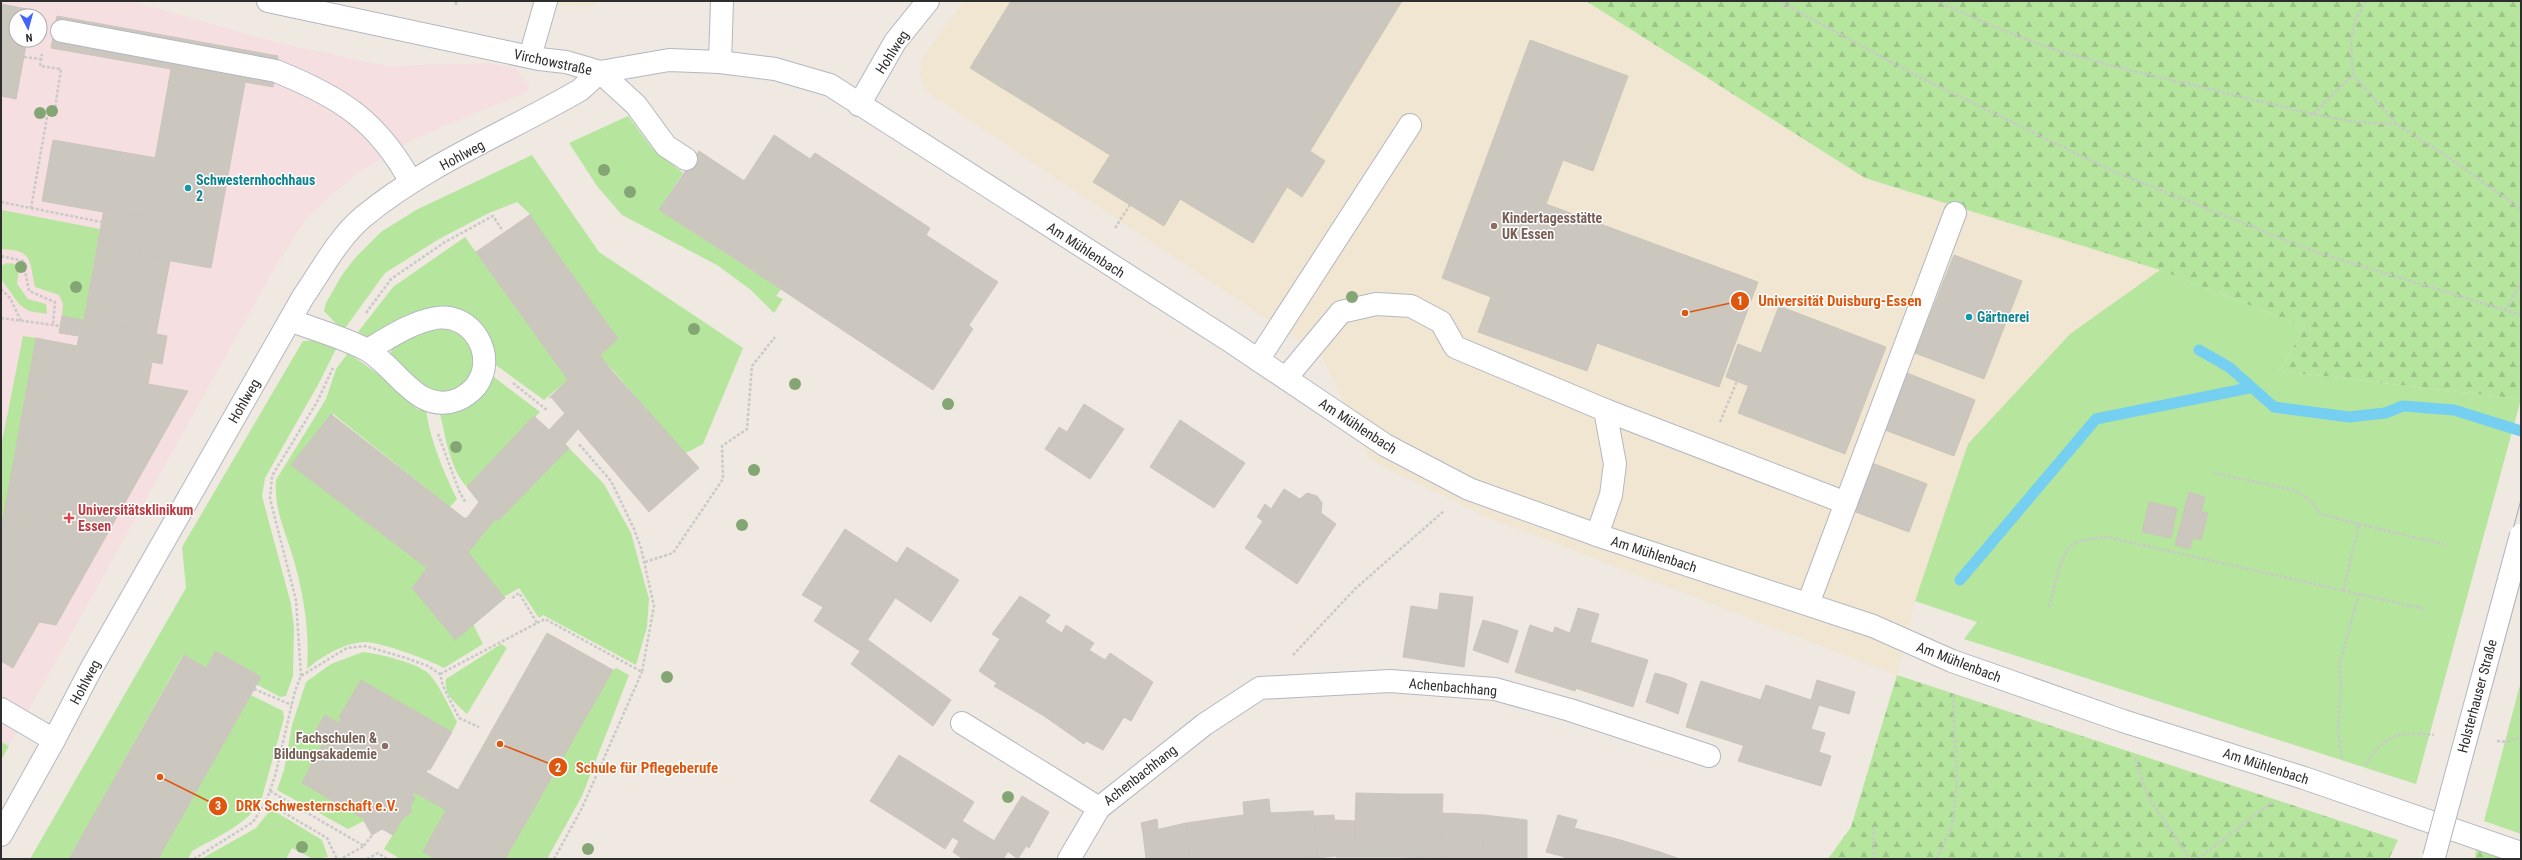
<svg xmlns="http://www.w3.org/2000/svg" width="2522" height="860" font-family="'Roboto Condensed',sans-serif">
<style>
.education{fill:#f0e6d1}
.medical{fill:#f5dfe0;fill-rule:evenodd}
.grass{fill:#b6e59e}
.forest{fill:url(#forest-firs)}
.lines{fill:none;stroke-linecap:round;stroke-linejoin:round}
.stream{stroke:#75cff0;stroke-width:11}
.building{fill:#cbc7bf;stroke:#cbc5ba}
.minor-casing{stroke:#b4b7c1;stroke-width:24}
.path{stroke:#c9c9c9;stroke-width:2.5;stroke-dasharray:3 2;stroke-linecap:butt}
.minor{stroke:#fff;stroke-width:22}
.tram{stroke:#a3a6b8;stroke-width:1}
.minor-bridge-casing{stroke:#b4b7c1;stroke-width:24;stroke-linecap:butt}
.minor-bridge{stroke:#fff;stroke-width:22}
.tree{fill:#84a574}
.culture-dot{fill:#0f9aa8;stroke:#fff;stroke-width:1.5}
.education-dot{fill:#8d6e63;stroke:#fff;stroke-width:1.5}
.health-dot{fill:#e0444e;stroke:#fff;stroke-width:1.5}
.labels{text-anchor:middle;stroke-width:3;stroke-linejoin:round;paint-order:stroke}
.street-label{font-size:14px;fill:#2e2e2e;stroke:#fff}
.culture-label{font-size:14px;font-weight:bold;fill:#0d838f;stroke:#fff;text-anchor:start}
.education-label{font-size:14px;font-weight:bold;fill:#785e54;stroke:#fff;text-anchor:start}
.health-label{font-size:14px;font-weight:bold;fill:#be3a42;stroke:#fff;text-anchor:start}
.leader{fill:none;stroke:#df570e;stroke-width:1.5}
.callout-dot{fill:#df570e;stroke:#fff;stroke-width:1.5}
.mark-label{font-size:12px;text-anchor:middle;font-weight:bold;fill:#fff}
.callout-label{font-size:15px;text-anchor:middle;font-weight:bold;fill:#df570e;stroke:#fff;stroke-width:3;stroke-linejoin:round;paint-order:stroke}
</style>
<defs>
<pattern id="forest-firs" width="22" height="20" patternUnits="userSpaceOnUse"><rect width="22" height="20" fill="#b6e59e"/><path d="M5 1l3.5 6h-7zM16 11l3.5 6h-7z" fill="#9dc588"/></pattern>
</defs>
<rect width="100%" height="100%" fill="#efe9e1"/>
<g class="education">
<polygon points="517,1 596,1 595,6 533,4"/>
<polygon points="964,1 1586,1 1865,178 2160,270 1968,444 1915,601 1897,675 1487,517 1370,460 1322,356 926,91 920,75 922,58"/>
</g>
<path class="medical" d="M1 1H132L271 41 386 66 490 63 515 68 529 85 527 92 411 140 353 176 305 220 277 264 1 760ZM16 16H40V40H16Z"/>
<g class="grass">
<polygon points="628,116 652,148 683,173 659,210 781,289 776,296 783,299 774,313 751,290 717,265 622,215 597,186 569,143"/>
<polygon points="532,155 599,252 743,348 703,444 684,454 600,355 618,339 531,217 532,216 517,202 489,213 439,239 385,273 343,331 324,311 326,303 342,275 355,258 381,232 416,210"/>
<path d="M2 210 100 229 84 320 62 316 63 304 59 295 35 287C29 261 34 250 1 249Z"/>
<polygon points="465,237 568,380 544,400 493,363 462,316 372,339 358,332 393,287"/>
<polygon points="7,263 15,264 19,269 17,284 28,299 46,304 47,314 29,311 19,304 1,279 1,266"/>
<polygon points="2160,270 2305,327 2279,371 2521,399 2416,784 1964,639 1977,622 1915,601 1968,444 2070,334"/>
<path d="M442 329C474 334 475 352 471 379L452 396 425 394 390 359C388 338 426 332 442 329Z"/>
<polygon points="23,336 36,338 1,530 1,447"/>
<polygon points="324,340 338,345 319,383 265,478 262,496 291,604 294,627 293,676 286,696 280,697 256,684 261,677 217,651 206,668 183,655 69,859 30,859 186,588 182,547 303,341"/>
<path d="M348 353 387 380 417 409 426 411C431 442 443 471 457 499L450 507 332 413 291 465 427 568 412 588 454 638V641L473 624 483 644 444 668C430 660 380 642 365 642 346 642 320 657 307 669 310 631 303 590 292 554 284 528 274 508 276 480L326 399 336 369Z"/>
<path d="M490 374 540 412 467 487C450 469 446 438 440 414L459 410Z"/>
<polygon points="569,448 604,484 631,533 649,599 647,627 636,665 543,615 539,618 519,588 502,598 468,553 495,519 498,521"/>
<path d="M501 644 507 648 467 714C457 704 443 695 446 679Z"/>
<path d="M363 652C379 654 421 663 431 676 442 690 449 707 457 722L452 732 361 680 339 717 341 719 339 723 325 715 314 733 329 742 326 747 322 746 302 783 366 820 348 829 277 790 284 770 292 725 306 682 331 664Z"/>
<polygon points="616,668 629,675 582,796 547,859 505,859 613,670"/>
<polygon points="2521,681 2521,834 2484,821"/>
<path d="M251 695 283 711 284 718 261 801C246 825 217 837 192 851L188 859H158Z"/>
<polygon points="1,742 9,746 1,760"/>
<polygon points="414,792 446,810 423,852 436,859 400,859 384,849 403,818 412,812 410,807 414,798 412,796"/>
<polygon points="271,809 322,840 328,857 313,859 292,848 286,859 201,859 256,828"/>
</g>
<g class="forest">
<polygon points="1586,1 2521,1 2521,399 2279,371 2305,327 2160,270 1865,178"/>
<polygon points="1897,675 2398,840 2389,859 1828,859 1851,827"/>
<polygon points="2476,848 2504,859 2475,859"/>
</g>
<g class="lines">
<g class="stream">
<polyline points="2199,350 2229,367 2274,407 2349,417 2385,413 2403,406 2454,410 2521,431"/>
<polyline points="1960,580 2096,419 2249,388"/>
</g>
</g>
<g class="building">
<polygon points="1011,1 1402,1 1310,151 1325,161 1302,197 1287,187 1253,243 1180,199 1164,226 1093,182 1110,155 970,68"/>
<polygon points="1,4 32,10 31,16 16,16 16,40 27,40 16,99 1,96"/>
<polygon points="57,16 278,56 273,87 51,48"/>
<polygon points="1530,40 1628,76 1593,171 1563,160 1546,204 1758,282 1719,387 1597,343 1587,371 1478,332 1491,297 1442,278"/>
<polygon points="171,69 245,83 211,268 138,255"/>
<polygon points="774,135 810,159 815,153 930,228 926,235 998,282 969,325 973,329 933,390 740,262 779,204 744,181"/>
<polygon points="53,140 156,158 145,216 104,209 103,212 42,201"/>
<polygon points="699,151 779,204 740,262 659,210"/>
<polygon points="104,209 145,216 138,255 170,261 156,334 84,320"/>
<polygon points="531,214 531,217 618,339 600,355 613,372 699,468 649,512 551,397 549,398 568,380 476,252"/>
<polygon points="1954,255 2022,281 1984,379 1915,353"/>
<polygon points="1779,306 1886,347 1845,454 1738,413"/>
<polygon points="62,316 167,336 162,364 152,362 148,384 188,391 56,625 39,622 13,668 1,661 1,530 36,338 77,346 79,336 59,333"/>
<polygon points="1738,344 1761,353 1749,386 1726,377"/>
<polygon points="1907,373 1975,400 1954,456 1885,430"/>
<polygon points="1084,404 1124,429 1090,479 1045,449 1059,427 1067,432"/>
<polygon points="332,413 332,415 464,518 467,518 454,535 505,598 454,641 454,638 412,588 427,568 291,465"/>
<polygon points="565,413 578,429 565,444 569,448 498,521 495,519 467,554 466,554 454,535 479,502 467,487 534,416 549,430"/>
<polygon points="1180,420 1245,463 1214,508 1150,467"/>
<polygon points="1872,463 1927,484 1909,532 1853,511"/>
<polygon points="1284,489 1300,499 1307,493 1317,496 1322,503 1321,513 1336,524 1297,584 1245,548 1263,521 1257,517 1265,504 1271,509"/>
<polygon points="2189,492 2205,497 2201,512 2208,513 2201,540 2193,538 2190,549 2175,545"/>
<polygon points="2149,502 2177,508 2171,538 2142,532"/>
<polygon points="845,529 897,563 881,588 849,568 823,607 802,595"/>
<polygon points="907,547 959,580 931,622 881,588"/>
<polygon points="849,568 896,597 860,651 814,621"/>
<polygon points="1440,593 1473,597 1464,667 1403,657 1411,606 1438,610"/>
<polygon points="1020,596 1050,615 1045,622 1062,633 1066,625 1094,643 1044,716 994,686 997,683 979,671 1000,639 992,634"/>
<polygon points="1578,608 1599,614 1575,691 1515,672 1530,625 1553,633 1555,627 1570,633"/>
<polygon points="1483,620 1501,625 1490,656 1473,650"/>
<polygon points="1501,625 1518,631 1508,663 1490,656"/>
<polygon points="547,633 613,670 505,859 436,859 423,852 446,810 414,792 412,796 415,798 410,807 412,812 403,818 393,835 382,829 372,835 364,821 366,820 302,783 322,745 326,747 329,742 314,733 325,715 339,723 341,719 339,717 361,680 452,732 430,770 428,769 426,772 458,790"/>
<polygon points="868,640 951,700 933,726 851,664"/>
<polygon points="1590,642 1648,660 1633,707 1575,688"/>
<polygon points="1089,650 1105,660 1110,653 1153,682 1131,721 1124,717 1103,750 1086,741 1084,744 1044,716"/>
<polygon points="216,651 261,677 158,859 69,859 184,655 206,668"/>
<polygon points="1655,673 1673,678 1663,708 1646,702"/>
<polygon points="1673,678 1687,684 1678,714 1663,708"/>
<polygon points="1817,680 1855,692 1849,714 1819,705 1811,729 1825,733 1819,752 1831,756 1821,786 1738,761 1766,685 1811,700"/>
<polygon points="1701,681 1761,700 1745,746 1686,727"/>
<polygon points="899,755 942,782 913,828 870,801"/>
<polygon points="942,782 974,802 945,849 913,828"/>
<polygon points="1356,793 1400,794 1398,857 1354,857"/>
<polygon points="1400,794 1443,794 1440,858 1398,857"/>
<polygon points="1022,796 1049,812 1029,848 1026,846 1018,859 994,841"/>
<polygon points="1269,799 1275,859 1233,859 1228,817 1244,815 1243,802"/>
<polygon points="1313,811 1318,858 1275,859 1270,813"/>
<polygon points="1442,813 1485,815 1482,859 1440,858"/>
<polygon points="1334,815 1336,856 1318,858 1314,816"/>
<polygon points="1485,815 1527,820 1527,859 1482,859"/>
<polygon points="1558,815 1577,820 1565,857 1546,852"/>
<polygon points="1228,817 1233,859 1190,859 1186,823"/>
<polygon points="1157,819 1158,829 1143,833 1141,823"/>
<polygon points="1335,820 1355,821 1354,857 1336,857"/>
<polygon points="962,821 1009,850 1003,859 963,859 953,852 959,841 952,837"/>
<polygon points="1186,823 1190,859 1146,859 1143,833"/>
<polygon points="1574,828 1617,839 1610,859 1564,859"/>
<polygon points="1617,839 1657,851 1654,859 1610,859"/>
<polygon points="1657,851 1680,859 1654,859"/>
</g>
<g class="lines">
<defs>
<g id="minor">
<polyline points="268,1 539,59 566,62 600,72 669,60 720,62 775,69 830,85 1230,341 1385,445 1469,489 1597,535 1873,626 1952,661 2123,721 2304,778 2521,853"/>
<path d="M62 31 276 71C340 97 377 120 411 182"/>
<polyline points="530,57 546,1"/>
<polyline points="720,62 722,1"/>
<polyline points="859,105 895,42 928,1"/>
<path d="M290 320C315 330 343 337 367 350 396 366 417 415 457 400 464 397 471 392 476 386 498 357 473 312 436 318 412 322 388 338 368 350"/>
<polyline points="1258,360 1410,125"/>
<polyline points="1286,378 1341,312 1376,304 1411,306 1441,322 1455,347 1605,410 1615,464 1611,495 1597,535"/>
<polyline points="1605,410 1846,503"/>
<polyline points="1808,604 1955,213"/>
<polyline points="1,709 54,740"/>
<polyline points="962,723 1099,808"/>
<path d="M1 835 54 740 91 669 303 297C321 271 338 238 363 217 425 165 510 131 580 90L600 72 636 105 666 146 686 159"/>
<polyline points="1069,859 1099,808 1205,724 1260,688 1390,681 1495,689 1570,710 1709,756"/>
</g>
</defs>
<use href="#minor" class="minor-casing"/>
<g class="path">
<polyline points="1779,1 1919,77 2115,172 2316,252 2521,315"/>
<polyline points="1937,1 1995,27 2055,50 2113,66 2313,114 2356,122 2396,124 2441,152 2521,209"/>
<polyline points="2366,1 2355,20 2351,41 2353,75 2396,123"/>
<polyline points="456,5 456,1"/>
<polyline points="24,57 41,59"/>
<polyline points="2313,114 2353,75"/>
<polyline points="1,202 31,208 47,117 48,114 54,115 61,69 40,66 42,54"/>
<polyline points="31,208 101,222"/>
<polyline points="1115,228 1130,205"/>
<polyline points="1,256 23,261 29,291 55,302 53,325"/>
<polyline points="1,289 10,298 21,321"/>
<polyline points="2505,310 2521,283"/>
<polyline points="366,313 391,279 445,242 493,216 503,231"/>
<polyline points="1,318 60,326"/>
<polyline points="513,383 548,411"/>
<polyline points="1720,422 1737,381"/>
<polyline points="438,434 460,493 466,503"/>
<polyline points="2213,473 2294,490 2312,502 2321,514 2359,524 2343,591"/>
<polyline points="2359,524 2447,545"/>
<polyline points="645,562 673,553 723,479 722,446 747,429 752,366 775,337"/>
<path d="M2049 607C2053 593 2060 555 2071 546 2081 539 2096 538 2107 537L2425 609"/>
<polyline points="537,623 545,619 642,672 654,606 641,548 634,529 611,481 578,443"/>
<polyline points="1293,655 1356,588 1444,511"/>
<polyline points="440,674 537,623 519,593 511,599"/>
<polyline points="301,676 296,600 270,499 272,476 317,402 333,368"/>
<polyline points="254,689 292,705"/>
<polyline points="2497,741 2507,742 2521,737"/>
<polyline points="2135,758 2147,795 2190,859"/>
<polyline points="2342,758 2338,731 2341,684 2339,665 2359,594"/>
<path d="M2365 765C2385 734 2399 731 2434 735"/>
<polyline points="270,791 364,846 341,859"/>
<polyline points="266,802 327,838 337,859"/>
<polyline points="1873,827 1874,859"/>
<polyline points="364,846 372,835"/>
<polyline points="194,859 253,822 266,802 275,776 295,691 301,676 347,648 365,646 406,658 428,666 440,674 443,686 459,718 479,727"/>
<polyline points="367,859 378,853 387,859"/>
<polyline points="554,859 582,808 642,672"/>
<polyline points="1936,859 1952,826 1957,785 1953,695"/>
<polyline points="2198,859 2274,801"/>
</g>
<use href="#minor" class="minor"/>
<g class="tram">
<polyline points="2423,859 2521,500"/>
<polyline points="2445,859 2521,579"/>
</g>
<defs>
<polyline id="minor-bridge" points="2434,857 2521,535"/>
</defs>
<use href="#minor-bridge" class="minor-bridge-casing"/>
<use href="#minor-bridge" class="minor-bridge"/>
</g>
<g class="tree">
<circle cx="52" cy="111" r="6"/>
<circle cx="40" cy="113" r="6"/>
<circle cx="604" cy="170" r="6"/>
<circle cx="630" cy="192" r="6"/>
<circle cx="21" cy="267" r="6"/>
<circle cx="76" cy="287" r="6"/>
<circle cx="1352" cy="297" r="6"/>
<circle cx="694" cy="329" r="6"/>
<circle cx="795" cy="384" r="6"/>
<circle cx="948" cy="404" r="6"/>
<circle cx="456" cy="447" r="6"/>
<circle cx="754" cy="470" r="6"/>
<circle cx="742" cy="525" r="6"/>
<circle cx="667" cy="677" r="6"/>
<circle cx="1008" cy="797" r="6"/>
<circle cx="302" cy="847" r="6"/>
<circle cx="588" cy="849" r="6"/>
</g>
<g class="culture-dot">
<circle cx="188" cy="188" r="4"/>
<circle cx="1969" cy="317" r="4"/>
</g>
<g class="education-dot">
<circle cx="1494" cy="226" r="4"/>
<circle cx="385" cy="746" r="4"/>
</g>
<path class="health-dot" d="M67 512h4v4h4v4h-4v4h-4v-4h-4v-4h4z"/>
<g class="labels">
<g class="street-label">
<text transform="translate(892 52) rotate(-57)" y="5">Hohlweg</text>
<text transform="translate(553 62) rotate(12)" y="5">Virchowstraße</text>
<text transform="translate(462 155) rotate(-28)" y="5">Hohlweg</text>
<text transform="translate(1086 250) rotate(33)" y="5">Am Mühlenbach</text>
<text transform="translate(244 401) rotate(-60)" y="5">Hohlweg</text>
<text transform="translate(1358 426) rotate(33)" y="5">Am Mühlenbach</text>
<text transform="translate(1654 554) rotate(18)" y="5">Am Mühlenbach</text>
<text transform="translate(1959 662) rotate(21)" y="5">Am Mühlenbach</text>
<text transform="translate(85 682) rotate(-62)" y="5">Hohlweg</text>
<text transform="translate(1453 687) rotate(5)" y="5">Achenbachhang</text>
<text transform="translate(2477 696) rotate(-75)" y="5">Holsterhauser Straße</text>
<text transform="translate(2266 766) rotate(18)" y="5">Am Mühlenbach</text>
<text transform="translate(1140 775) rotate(-38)" y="5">Achenbachhang</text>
</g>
<g class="culture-label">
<text x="196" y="185">Schwesternhochhaus<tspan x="196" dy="16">2</tspan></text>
<text x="1977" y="322">Gärtnerei</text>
</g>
<g class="education-label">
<text x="1502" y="223">Kindertagesstätte<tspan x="1502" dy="16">UK Essen</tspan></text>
<text x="377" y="743" text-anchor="end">Fachschulen &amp;<tspan x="377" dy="16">Bildungsakademie</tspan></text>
</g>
<g class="health-label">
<text x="78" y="515">Universitätsklinikum<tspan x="78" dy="16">Essen</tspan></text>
</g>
</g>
<path class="leader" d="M1685 313L1740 301M500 744L558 767M160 777L218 806"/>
<g class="callout-dot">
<circle cx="1685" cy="313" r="4"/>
<circle cx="500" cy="744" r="4"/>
<circle cx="160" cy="777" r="4"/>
<circle cx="1740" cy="301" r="10"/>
<circle cx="558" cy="767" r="10"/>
<circle cx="218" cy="806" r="10"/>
</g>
<g class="mark-label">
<text x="1740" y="305">1</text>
<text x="558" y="772">2</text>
<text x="218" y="810">3</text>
</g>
<g class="callout-label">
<text x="1840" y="306">Universität Duisburg-Essen</text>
<text x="647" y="773">Schule für Pflegeberufe</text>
<text x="317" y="811">DRK Schwesternschaft e.V.</text>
</g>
<rect width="2522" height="860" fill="none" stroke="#2e2e2e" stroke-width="4"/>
<g transform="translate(28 28) rotate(174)"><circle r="19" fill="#ffffff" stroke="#ababab"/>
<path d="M0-3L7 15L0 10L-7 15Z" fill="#4264fb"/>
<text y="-6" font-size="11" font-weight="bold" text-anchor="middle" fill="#2e2e2e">N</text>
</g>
</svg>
